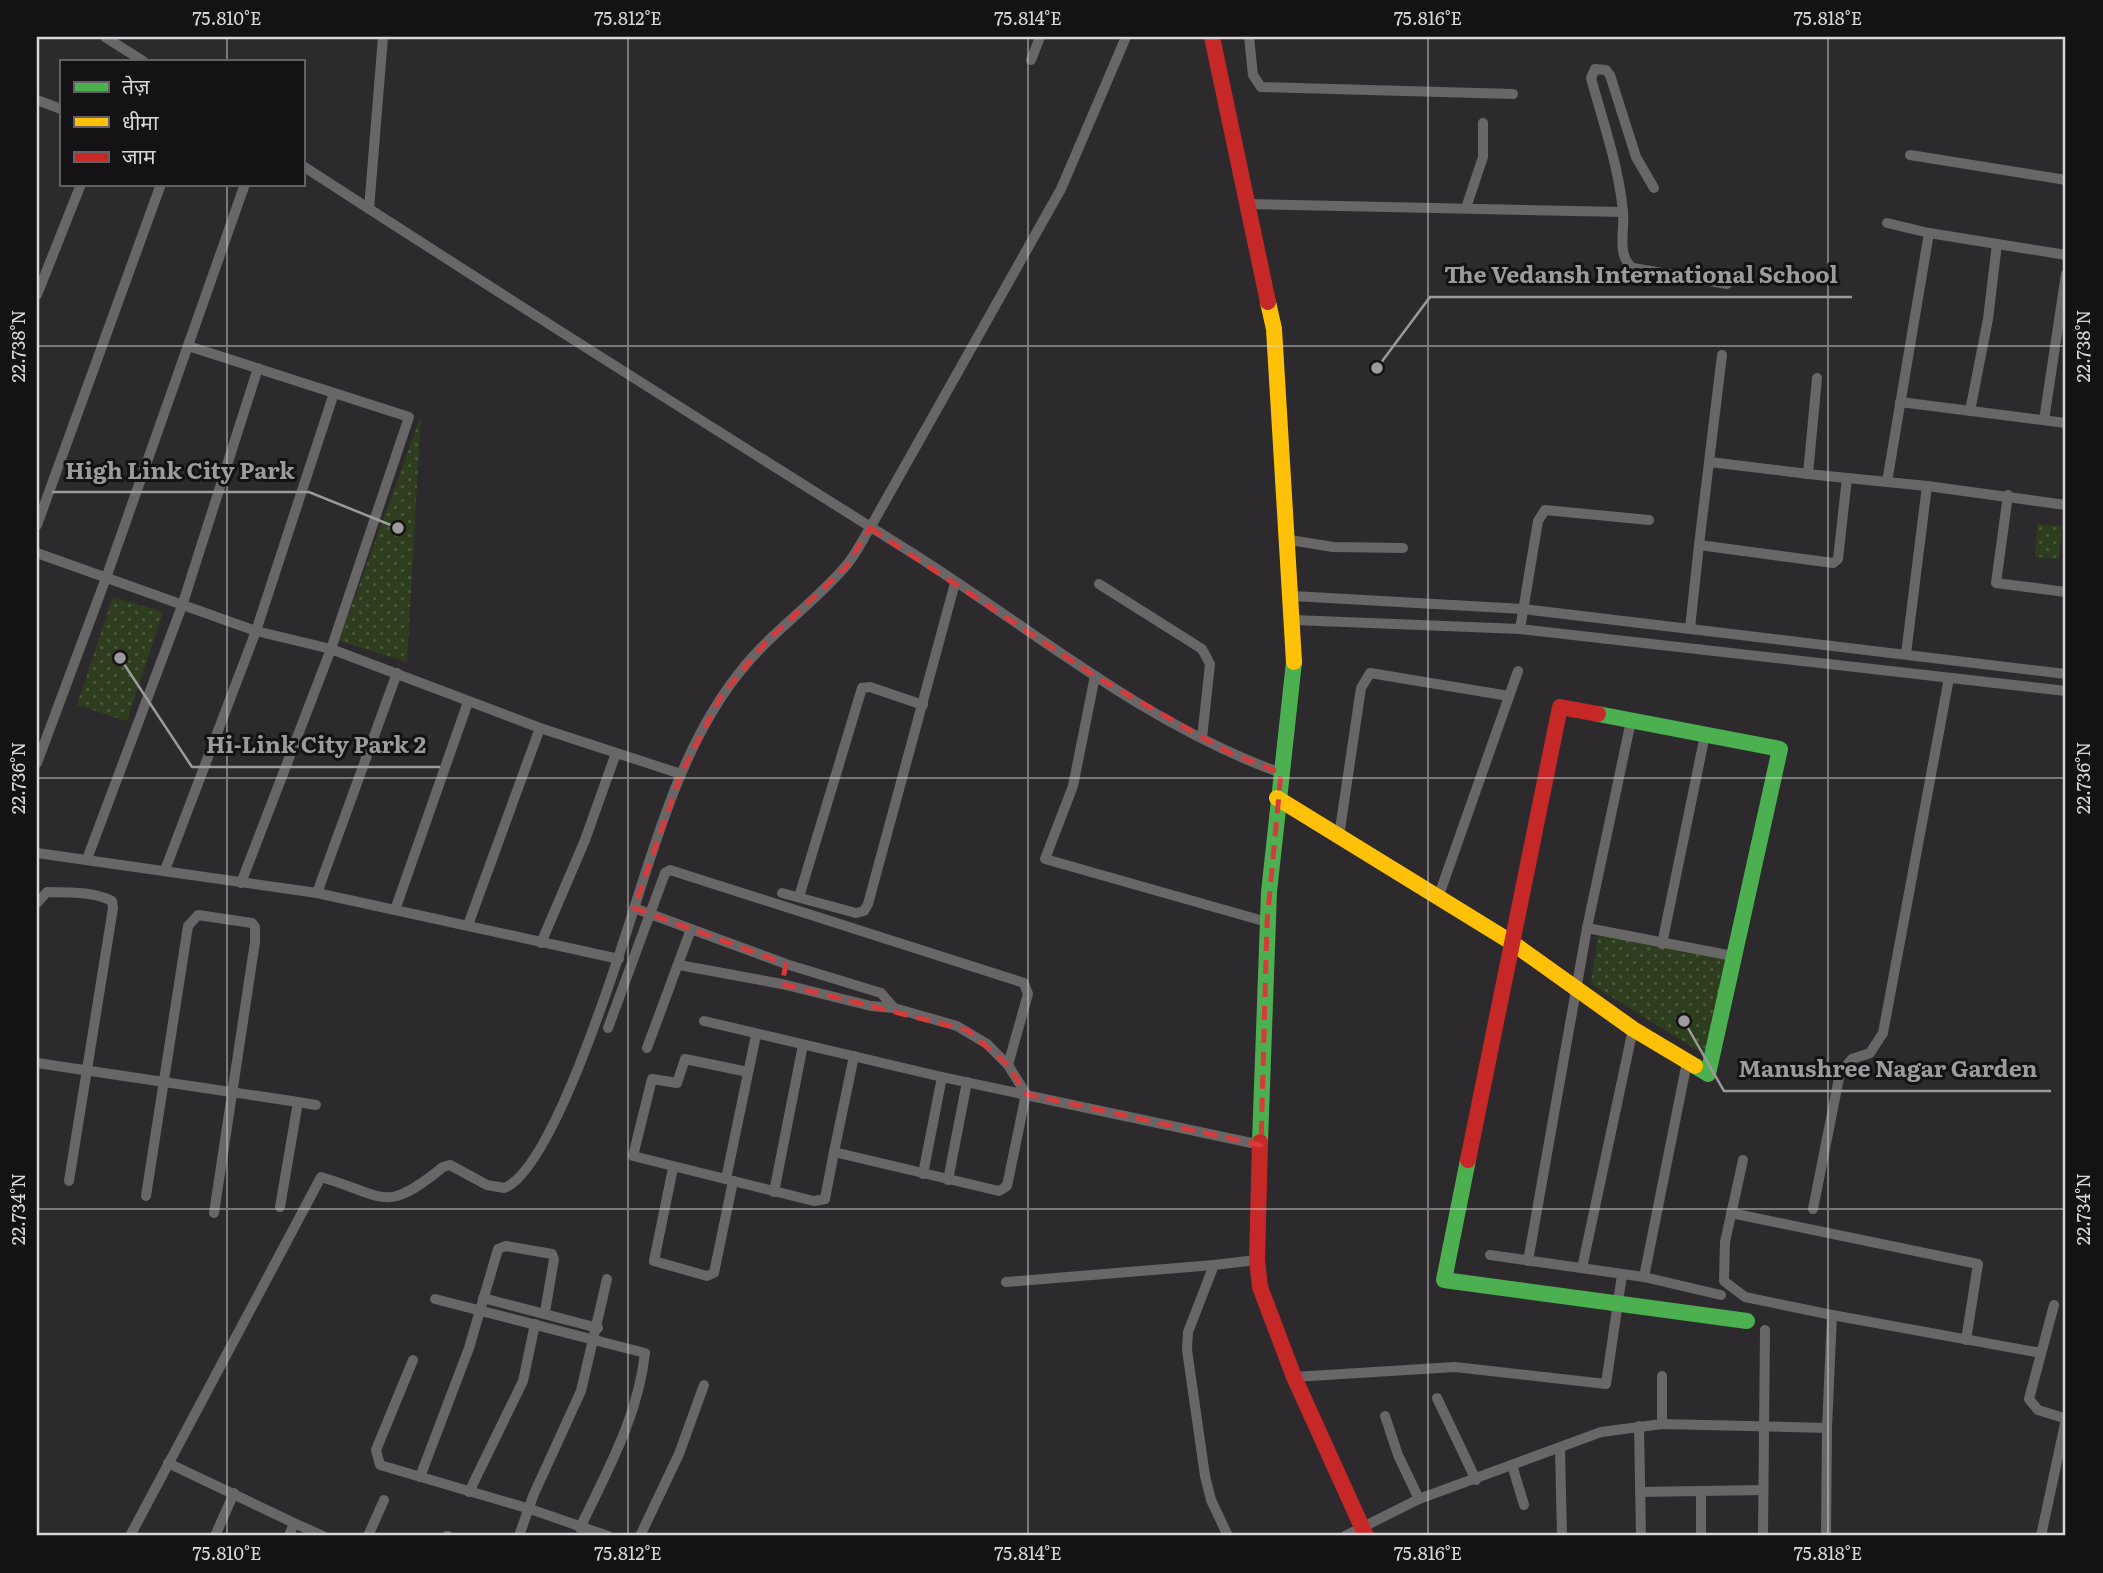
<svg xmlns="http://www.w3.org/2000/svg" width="2103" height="1573" font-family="Literata,'Noto Sans Devanagari',serif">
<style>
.park{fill:url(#park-dots)}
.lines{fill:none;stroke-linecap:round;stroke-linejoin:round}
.street{stroke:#686667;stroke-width:10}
.fast{stroke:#4caf50;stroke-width:16}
.slow{stroke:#ffc107;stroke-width:16}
.jam{stroke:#c62828;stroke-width:16}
.marked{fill:none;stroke:#d63a3a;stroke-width:5;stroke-dasharray:14 9;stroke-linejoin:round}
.ticks{fill:none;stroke:#d9d7da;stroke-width:2;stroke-opacity:0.45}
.leader{fill:none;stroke:#9c9a9d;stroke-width:2.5}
.callout-dot{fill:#9c9a9d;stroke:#141214;stroke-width:2.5}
.callout-label{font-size:23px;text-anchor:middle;font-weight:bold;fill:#9c9a9d;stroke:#141214;stroke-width:6;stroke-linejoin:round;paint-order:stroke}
.neatline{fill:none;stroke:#d9d7da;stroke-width:2.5}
.ticks-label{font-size:18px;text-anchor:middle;fill:#d9d7da}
</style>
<defs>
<pattern id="park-dots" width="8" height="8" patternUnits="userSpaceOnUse" patternTransform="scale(1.75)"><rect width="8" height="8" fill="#2d3d1d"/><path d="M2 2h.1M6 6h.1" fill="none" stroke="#4b583d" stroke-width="1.8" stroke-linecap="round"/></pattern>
</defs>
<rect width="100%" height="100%" fill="#2c2a2d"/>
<g class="park">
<polygon points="421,415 407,662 339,641"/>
<polygon points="2037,524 2062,526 2059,559 2035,557"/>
<polygon points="113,597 163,612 127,721 77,705"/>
<polygon points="1598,934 1731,958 1710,1058 1591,984"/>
</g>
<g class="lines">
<g class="street">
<polyline points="105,37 143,61"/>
<polyline points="1249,37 1253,75 1261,87 1513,94"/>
<polyline points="1031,60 1040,37"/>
<polyline points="37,100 61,109"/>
<polyline points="1910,155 2066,180"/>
<path d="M303 166C503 296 706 424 909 551 1030 627 1144 724 1281 773"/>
<path d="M1654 188 1636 157 1610 75 1606 70 1595 69 1591 78C1603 122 1619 167 1623 212 1625 230 1616 256 1633 268L1727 284"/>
<polyline points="1248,204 1623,212"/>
<polyline points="1466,208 1483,157 1483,123"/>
<polyline points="369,209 383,37"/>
<polyline points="1887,223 1929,233 2066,255"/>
<polyline points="37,295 81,184"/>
<polyline points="188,346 409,417 331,649 241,883"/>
<polyline points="1900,402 2066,423"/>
<polyline points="1970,411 1988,319 1997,244"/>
<polyline points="2044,420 2066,274"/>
<polyline points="1710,462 1808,474"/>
<polyline points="1847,478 1927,486"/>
<polyline points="1887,482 1929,233"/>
<polyline points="2008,495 1996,583 2066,592"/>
<polyline points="37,525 161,184"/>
<polyline points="1290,540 1333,547 1403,548"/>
<polyline points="1699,545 1722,355"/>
<polyline points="37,553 256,631 331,649 540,728 681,774"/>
<polyline points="1099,584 1202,649 1210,664 1202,738"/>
<polyline points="1293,596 1523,609 2066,674"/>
<polyline points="1294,620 1520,629 2066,691"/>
<polyline points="1690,628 1699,545 1833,563 1838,559 1847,478 1808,474 1817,378"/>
<polyline points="1520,629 1538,521 1545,510 1649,520"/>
<polyline points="1906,654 1927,486 2066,505"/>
<polyline points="1095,676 1073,786 1045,859 1267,922"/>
<polyline points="37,763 106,578 245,184"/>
<polyline points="1339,836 1361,688 1370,673 1509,696"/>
<polyline points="37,853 317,893 619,959"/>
<polyline points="87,859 182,606 258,368"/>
<polyline points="165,870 256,631 334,393"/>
<polyline points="317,893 397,673"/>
<polyline points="782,893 856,913 864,911 868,904 955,583"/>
<polyline points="799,897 862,688 870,687 923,705"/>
<polyline points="1438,898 1518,671"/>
<path d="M37 903 47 892C68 893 92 891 112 901L113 908 69 1181"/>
<polyline points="634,908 786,964 881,993 894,1008"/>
<polyline points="395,910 468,702"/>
<polyline points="468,925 540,728"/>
<polyline points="1587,928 1733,956"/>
<polyline points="541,943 585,840 616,753"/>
<polyline points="1662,944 1705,735"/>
<polyline points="679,965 782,984 871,1006 894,1008 957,1026 987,1044 1008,1065 1026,1094"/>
<polyline points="704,1021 942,1077 1261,1145"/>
<polyline points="608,1028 665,873 670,870 1024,983 1028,994 1008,1065"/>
<polyline points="647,1048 691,929"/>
<polyline points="37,1063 298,1102 280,1207"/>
<polyline points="748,1072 685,1059 677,1083 652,1079 633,1156 814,1201 825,1199 834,1152 999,1191 1007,1186 1026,1094"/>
<polyline points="298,1102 316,1105"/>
<polyline points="834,1152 854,1056"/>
<polyline points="1743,1160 1725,1242 1724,1281 1745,1297 1832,1315 1827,1428"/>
<polyline points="673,1168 654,1261 707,1276 714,1273 733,1181"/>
<polyline points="923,1174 942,1077"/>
<polyline points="726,1179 756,1035"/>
<polyline points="948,1180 967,1082"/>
<polyline points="774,1192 803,1045"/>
<polyline points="146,1196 188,926 198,915 252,923 255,927 255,942 214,1213"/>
<polyline points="1813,1209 1840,1073 1852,1059 1870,1053 1883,1033 1949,678"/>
<polyline points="1731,1213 1978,1264 1966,1340"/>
<polyline points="1490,1255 1644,1277 1721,1295"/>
<polyline points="1528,1261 1587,928 1631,721"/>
<polyline points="1582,1268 1633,1029"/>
<polyline points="1644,1277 1687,1062"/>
<polyline points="1006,1282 1214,1265"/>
<polyline points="483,1298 598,1328"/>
<path d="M435 1299 645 1353C638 1417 607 1471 580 1528"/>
<polyline points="2054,1305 2029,1399 2038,1410 2064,1418"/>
<polyline points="1832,1315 2041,1353"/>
<polyline points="413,1360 376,1450 380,1465 530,1509 608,1536"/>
<polyline points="1662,1376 1662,1424"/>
<polyline points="1294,1377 1455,1367 1606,1384 1622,1275"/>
<polyline points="1437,1398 1476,1480"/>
<polyline points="1385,1416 1398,1455 1419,1499"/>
<polyline points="1639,1426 1641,1536"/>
<polyline points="1560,1449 1562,1536"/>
<polyline points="168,1463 294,1523"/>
<polyline points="1512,1465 1524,1505"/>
<polyline points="420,1477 469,1348 498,1249 506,1246 552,1254 554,1259 545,1312"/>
<polyline points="469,1492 523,1381 535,1324"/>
<polyline points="1640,1492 1762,1490"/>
<path d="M130 1536 321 1177C386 1196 384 1215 443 1167L450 1165 487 1185 504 1188C553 1170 620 953 637 899 662 821 688 737 739 673 770 633 812 605 844 568 855 556 862 541 870 528L1061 189 1126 37"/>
<polyline points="215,1536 234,1493"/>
<polyline points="289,1536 294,1523 323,1536"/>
<polyline points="368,1536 384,1500"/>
<polyline points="447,1536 448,1536"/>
<polyline points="519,1536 533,1496 581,1391 607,1279"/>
<polyline points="640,1536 679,1454 704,1385"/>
<polyline points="1228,1536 1211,1500 1205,1476 1187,1350 1188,1332 1214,1265 1257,1260"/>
<polyline points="1345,1536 1419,1499 1601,1432 1662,1424 1827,1428 1826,1536"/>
<polyline points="1701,1536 1701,1491"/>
<polyline points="1763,1536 1765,1330"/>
<polyline points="2041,1536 2066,1419"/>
</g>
<g class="fast">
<polyline points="1598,714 1780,749 1708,1074 1695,1066"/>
<polyline points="1260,1142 1269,892 1294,662"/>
<polyline points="1468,1160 1444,1280 1747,1321"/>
</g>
<g class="slow">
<polyline points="1268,302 1274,329 1294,662"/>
<polyline points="1277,798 1511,942 1633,1029 1695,1066"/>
</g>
<g class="jam">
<polyline points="1212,37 1268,302"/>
<polyline points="1260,1142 1257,1260 1260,1287 1294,1377 1366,1536"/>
<polyline points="1468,1160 1560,707 1598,714"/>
</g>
</g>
<path class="marked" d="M870 528 1095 676 1228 752 1281 773 1267 922 1261 1145 1026 1094 1008 1065 967 1030 782 984 786 964 634 908 681 774 721 696 766 642 846 567Z"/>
<path class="ticks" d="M227 37V61M628 37V1536M1028 37V1536M1428 37V1536M1828 37V1536M227 184V1536M37 346H2066M37 778H2066M37 1209H2066"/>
<path class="leader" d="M1377 368L1430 297H1852M398 528L309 492H52M120 658L192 767H440M1684 1021L1724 1091H2051"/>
<g class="callout-dot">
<circle cx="1377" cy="368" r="7"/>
<circle cx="398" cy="528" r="7"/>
<circle cx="120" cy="658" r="7"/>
<circle cx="1684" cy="1021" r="7"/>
</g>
<g class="callout-label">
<text x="1641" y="283">The Vedansh International School</text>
<text x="180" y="479">High Link City Park</text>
<text x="316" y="753">Hi-Link City Park 2</text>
<text x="1888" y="1077">Manushree Nagar Garden</text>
</g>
<rect width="2103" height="1573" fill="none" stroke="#141214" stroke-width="77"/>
<rect x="60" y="60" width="245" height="126" fill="#141214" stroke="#636163" stroke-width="2"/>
<rect x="74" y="82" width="35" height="10" fill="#4caf50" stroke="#636163" stroke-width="2"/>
<text x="122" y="94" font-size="21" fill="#d9d7da">तेज़</text>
<rect x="74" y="117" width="35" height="10" fill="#ffc107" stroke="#636163" stroke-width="2"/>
<text x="122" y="130" font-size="21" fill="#d9d7da">धीमा</text>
<rect x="74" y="152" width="35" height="10" fill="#c62828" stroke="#636163" stroke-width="2"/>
<text x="122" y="164" font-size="21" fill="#d9d7da">जाम</text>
<rect x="38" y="38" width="2026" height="1496" class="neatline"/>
<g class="ticks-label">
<text x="227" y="25">75.810°E</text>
<text x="628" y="25">75.812°E</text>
<text x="1028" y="25">75.814°E</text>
<text x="1428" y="25">75.816°E</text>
<text x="1828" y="25">75.818°E</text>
<text transform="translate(19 346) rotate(-90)" y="6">22.738°N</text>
<text transform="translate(2084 346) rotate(-90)" y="6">22.738°N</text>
<text transform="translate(19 778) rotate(-90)" y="6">22.736°N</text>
<text transform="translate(2084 778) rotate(-90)" y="6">22.736°N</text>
<text transform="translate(19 1209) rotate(-90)" y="6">22.734°N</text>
<text transform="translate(2084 1209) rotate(-90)" y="6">22.734°N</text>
<text x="227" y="1560">75.810°E</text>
<text x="628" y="1560">75.812°E</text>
<text x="1028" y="1560">75.814°E</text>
<text x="1428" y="1560">75.816°E</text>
<text x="1828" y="1560">75.818°E</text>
</g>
</svg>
